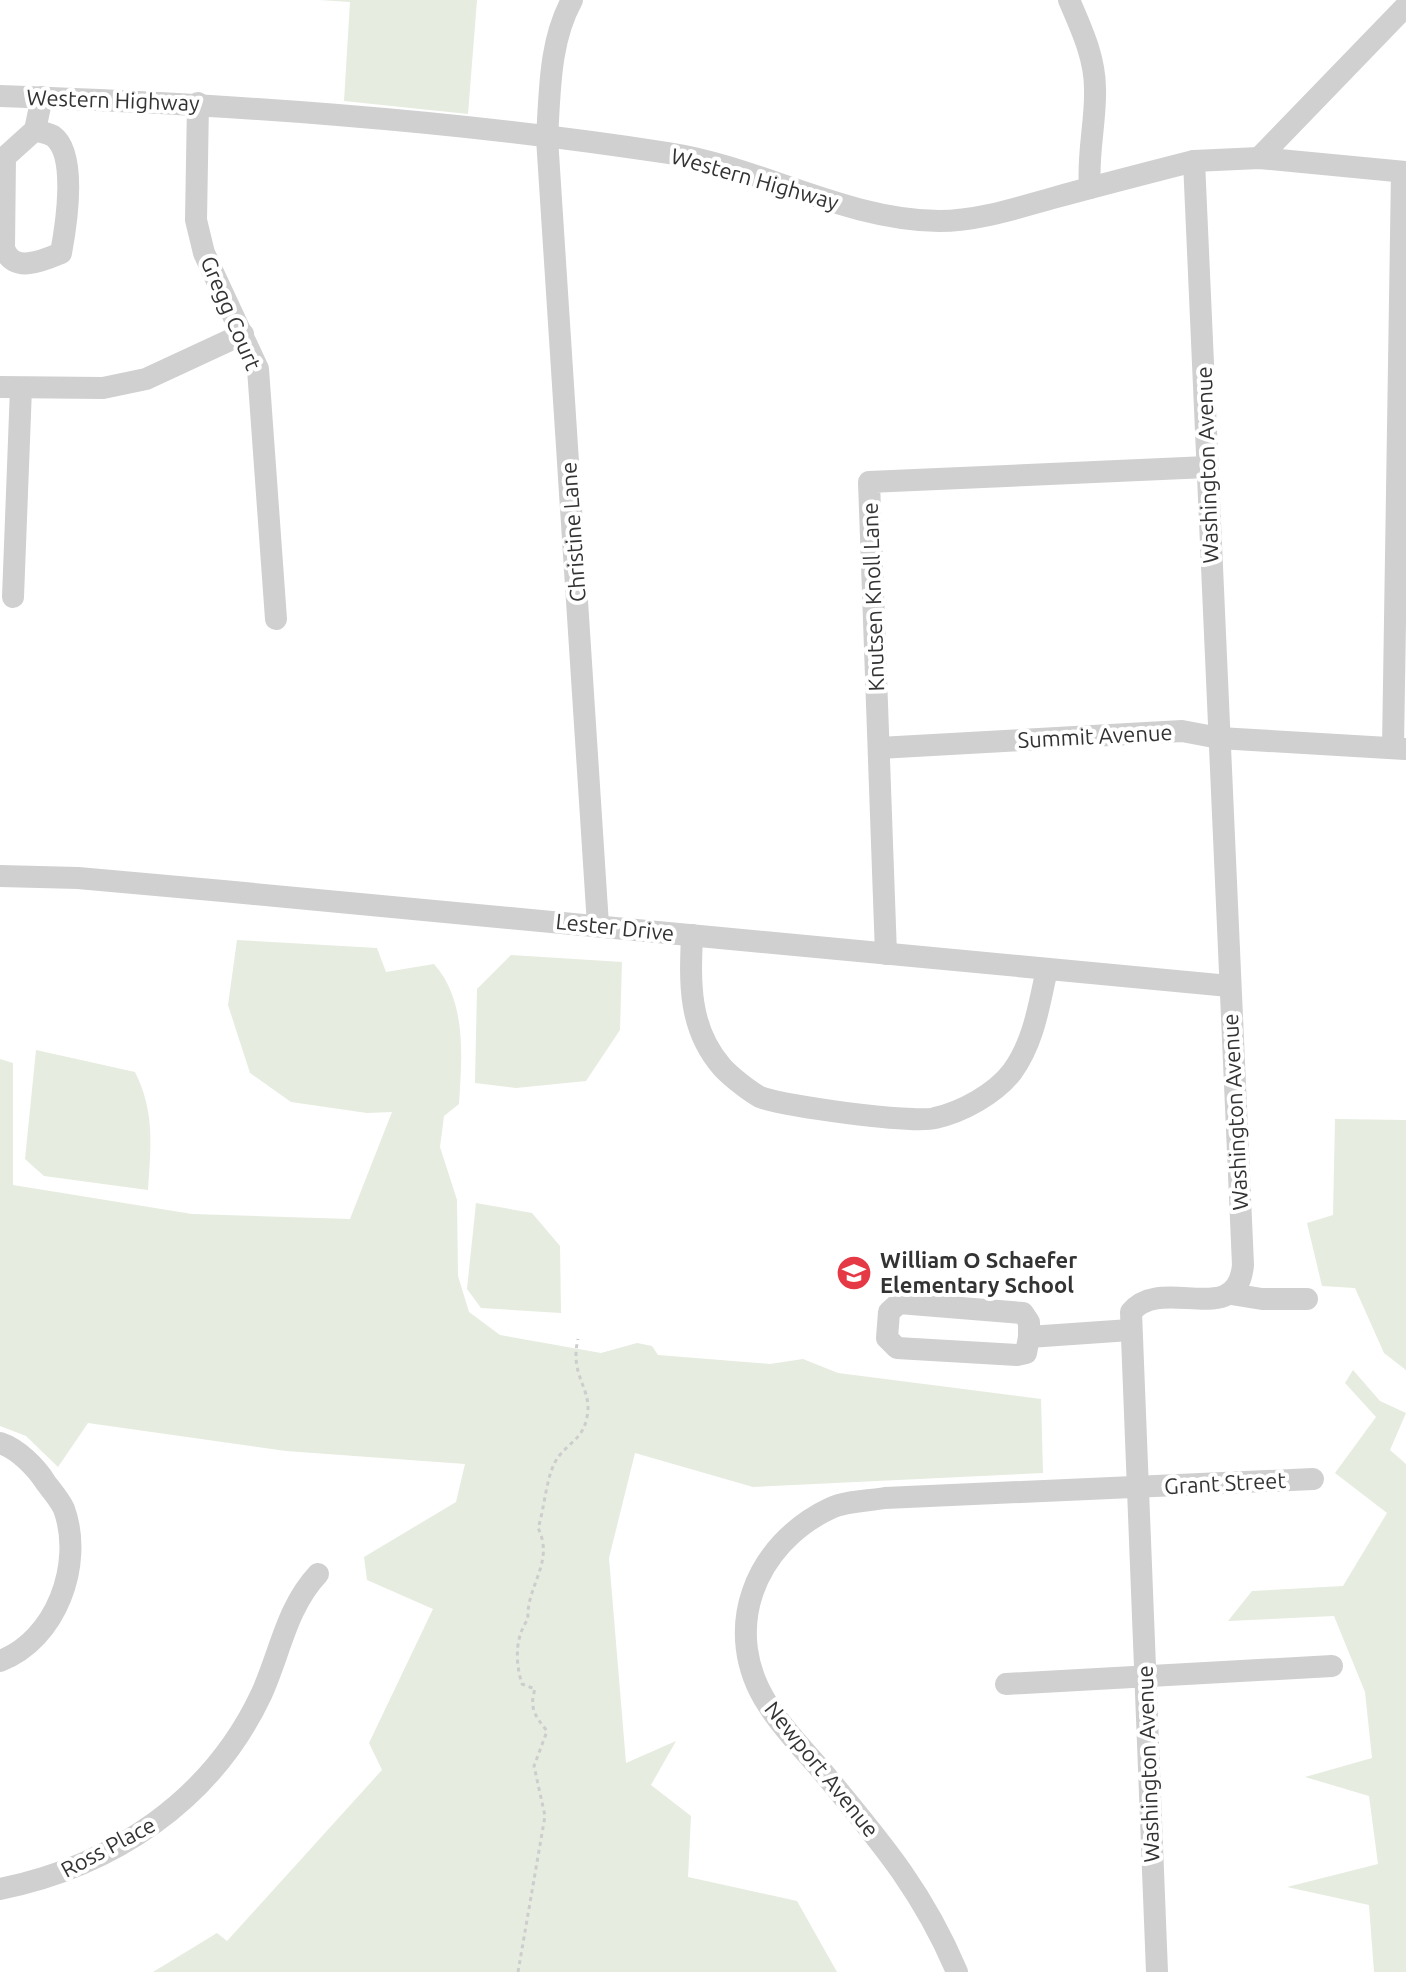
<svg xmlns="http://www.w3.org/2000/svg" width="1406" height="1972" font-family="Ubuntu,sans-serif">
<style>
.green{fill:#e6ecdf}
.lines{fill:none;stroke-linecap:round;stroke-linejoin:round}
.path{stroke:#cdcdcd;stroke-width:3;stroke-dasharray:4 4;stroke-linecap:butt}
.minor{stroke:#d0d0d0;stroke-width:22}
.labels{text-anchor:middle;stroke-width:8;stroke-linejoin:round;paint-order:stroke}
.street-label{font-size:22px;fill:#333;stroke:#fff}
.poi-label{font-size:22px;font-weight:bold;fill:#333;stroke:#fff;text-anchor:start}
</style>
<rect width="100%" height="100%" fill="#fff"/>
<g class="green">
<polygon points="319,0 477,0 468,114 344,101 350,2"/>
<path d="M237 940 377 948 386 972 434 964C467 1001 462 1057 459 1104L444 1116 440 1147 457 1200 458 1276 469 1312 500 1335 601 1353 637 1343 652 1346 658 1355 770 1364 803 1359 838 1373 1041 1399 1043 1473 753 1487 635 1453 609 1558 626 1763 676 1741 651 1785 691 1816 688 1877 797 1901 837 1972H153L217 1933 227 1941 382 1770 369 1743 433 1609 367 1580 364 1557 456 1502 465 1464 286 1451 88 1423 58 1467 26 1436 0 1426V1059L13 1063V1185L192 1214 350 1219 392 1112 367 1113 291 1102 250 1073 228 1005Z"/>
<polygon points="511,955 622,962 620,1030 586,1081 516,1088 475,1083 477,989"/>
<path d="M36 1050 135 1072C155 1112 151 1147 148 1190L44 1176 25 1159Z"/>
<polygon points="1335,1119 1406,1120 1406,1370 1384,1353 1355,1288 1322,1286 1307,1223 1333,1215"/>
<polygon points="476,1203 532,1213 560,1246 561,1313 481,1308 467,1289"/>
<polygon points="1353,1370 1380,1401 1406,1413 1390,1450 1406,1464 1406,1972 1374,1972 1369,1905 1287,1887 1378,1864 1369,1796 1305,1777 1372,1758 1365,1692 1334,1616 1228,1621 1252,1591 1343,1586 1387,1513 1335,1473 1376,1417 1345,1383"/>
</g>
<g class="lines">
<path class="path" d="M518 1972 545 1816 534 1766 547 1731C535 1716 529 1708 535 1689L522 1684C515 1662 515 1637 528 1619 526 1586 555 1562 538 1528 545 1508 546 1472 559 1456 571 1441 583 1438 587 1417 593 1388 569 1377 578 1339"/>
<g class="minor">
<path d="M572 0C549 42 550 92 547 138L598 925"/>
<path d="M1069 0C1081 28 1095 57 1095 89 1096 122 1087 154 1090 188"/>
<path d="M0 96C223 104 447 119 668 153 760 167 845 220 939 221 977 221 1017 208 1053 198 1100 185 1147 173 1194 161L1259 158 1406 172"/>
<polyline points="198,103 196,220 204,253 258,369 276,619"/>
<path d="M35 130C40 132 48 133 53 136 78 154 66 226 61 253 42 261 13 274 4 248L5 157 35 130 42 97"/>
<polyline points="1259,158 1406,6"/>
<polyline points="0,387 103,388 146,379 243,334"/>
<polyline points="13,597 21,388"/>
<polyline points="879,748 1182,731 1219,738 1405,749"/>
<polyline points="1393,748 1402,172"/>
<polyline points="0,876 78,878 223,891 1229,986"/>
<path d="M692 935C690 982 688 1028 722 1067 730 1076 749 1091 760 1097 782 1106 913 1124 935 1118 962 1112 995 1094 1012 1072 1034 1042 1039 1005 1047 969"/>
<polyline points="886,954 869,482 1207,467"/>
<polyline points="1231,1294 1262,1299 1307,1299"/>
<polyline points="1029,1337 1029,1322 1023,1313 899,1303 889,1312 887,1338 897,1348 1017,1355 1026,1353 1029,1337 1130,1330"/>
<path d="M0 1443C18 1449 36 1467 46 1483 52 1491 60 1500 64 1509 84 1564 56 1640 0 1661"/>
<polyline points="1006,1684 1332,1666"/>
<path d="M0 1889C113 1866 211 1801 261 1695 280 1654 286 1608 318 1574"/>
<path d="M957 1972C922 1889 879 1840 822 1771 804 1750 783 1729 768 1705 720 1631 754 1544 831 1508 846 1501 868 1501 885 1498L1313 1479"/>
<path d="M1157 1972 1131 1312C1162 1274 1237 1330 1243 1265L1194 161"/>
</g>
</g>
<defs>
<symbol id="school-disc" viewBox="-11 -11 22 22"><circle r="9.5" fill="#e63946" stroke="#fff"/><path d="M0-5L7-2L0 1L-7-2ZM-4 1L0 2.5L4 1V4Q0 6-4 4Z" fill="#fff"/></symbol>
</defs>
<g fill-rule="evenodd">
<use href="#school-disc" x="834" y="1253" width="40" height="40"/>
</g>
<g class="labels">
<g class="street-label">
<text transform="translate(113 100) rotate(2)" y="8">Western Highway</text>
<text transform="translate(755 179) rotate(16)" y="8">Western Highway</text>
<text transform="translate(231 313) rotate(67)" y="8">Gregg Court</text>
<text transform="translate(1207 465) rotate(-92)" y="8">Washington Avenue</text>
<text transform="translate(573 532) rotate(-94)" y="8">Christine Lane</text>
<text transform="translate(873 597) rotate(-92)" y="8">Knutsen Knoll Lane</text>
<text transform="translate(1095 736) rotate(-3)" y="8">Summit Avenue</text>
<text transform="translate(615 927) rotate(6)" y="8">Lester Drive</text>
<text transform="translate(1235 1112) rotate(-93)" y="8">Washington Avenue</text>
<text transform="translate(1225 1483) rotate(-3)" y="8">Grant Street</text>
<text transform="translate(1148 1764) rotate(-92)" y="8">Washington Avenue</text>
<text transform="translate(822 1769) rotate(51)" y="8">Newport Avenue</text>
<text transform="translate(108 1847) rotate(-28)" y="8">Ross Place</text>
</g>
<g class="poi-label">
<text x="880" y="1268">William O Schaefer<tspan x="880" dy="25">Elementary School</tspan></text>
</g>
</g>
</svg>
